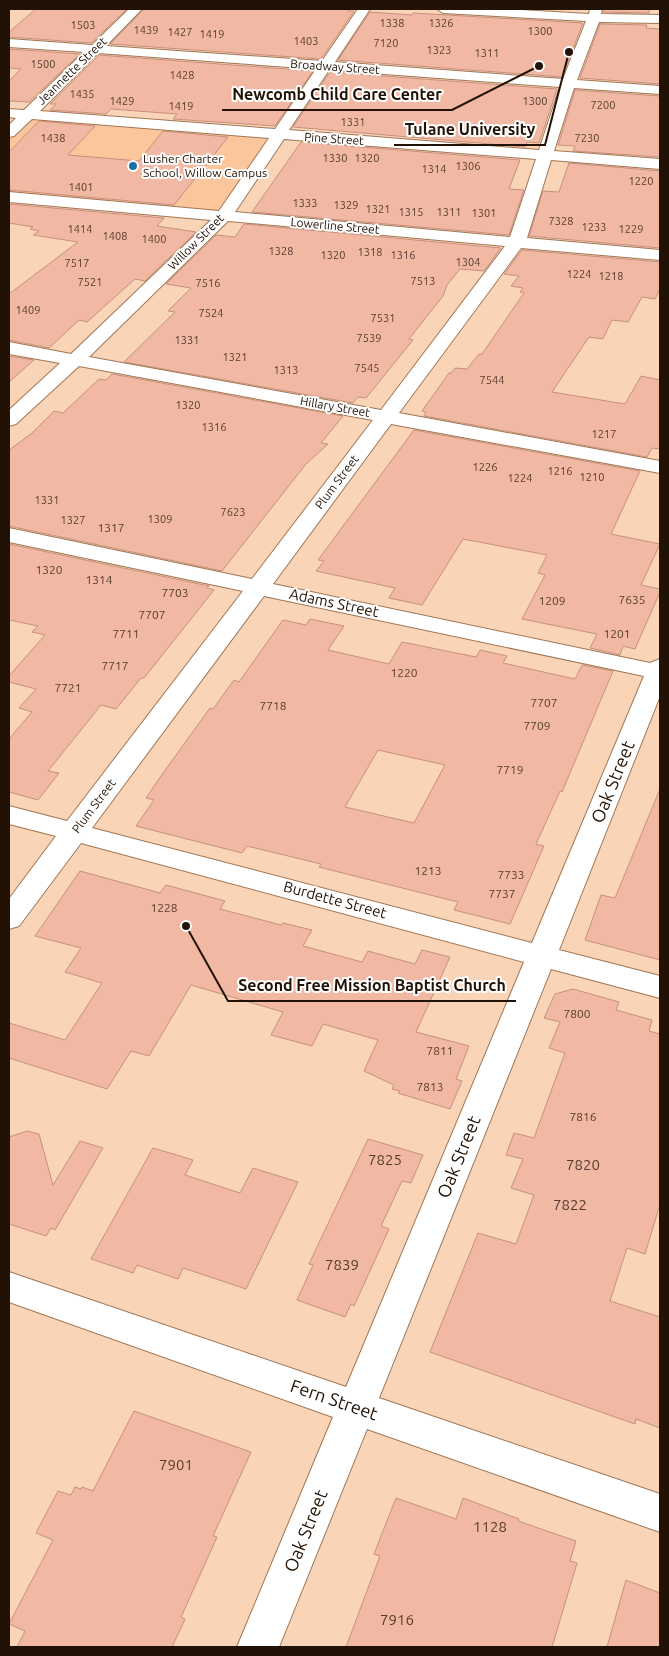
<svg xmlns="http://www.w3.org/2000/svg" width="669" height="1656" font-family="Ubuntu,sans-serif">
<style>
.built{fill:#fcc69c}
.building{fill:#f1b8a4;stroke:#c7907d;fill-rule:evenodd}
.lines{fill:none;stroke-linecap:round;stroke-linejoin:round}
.minor-casing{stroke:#a17653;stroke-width:2}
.minor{fill:#fff;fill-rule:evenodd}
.poi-dot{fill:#1c70a1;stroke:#fefefe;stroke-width:2}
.labels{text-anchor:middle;stroke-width:4;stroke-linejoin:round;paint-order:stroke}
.far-number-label{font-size:11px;fill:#563c2d}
.far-street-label{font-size:12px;fill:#221205;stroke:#fefefe}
.far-poi-label{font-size:12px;fill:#221205;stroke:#fefefe;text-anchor:start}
.number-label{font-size:12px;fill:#563c2d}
.street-label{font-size:15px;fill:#221205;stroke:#fefefe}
.near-number-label{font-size:15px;fill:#563c2d}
.near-street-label{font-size:18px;fill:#221205;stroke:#fefefe}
.leader{fill:none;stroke:#221205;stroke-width:2}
.callout-dot{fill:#221205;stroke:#fefefe;stroke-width:2}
.callout-label{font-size:16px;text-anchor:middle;font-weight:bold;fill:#221205;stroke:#fefefe;stroke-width:4;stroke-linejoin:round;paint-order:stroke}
</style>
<rect width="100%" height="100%" fill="#fad4b7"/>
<polygon class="built" points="27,115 278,135 224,216 9,197 9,133"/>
<g class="building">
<polygon points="36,9 127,9 91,43 9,37 9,32"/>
<polygon points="144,9 349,9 348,11 354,11 321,59 110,44"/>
<polygon points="604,9 649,9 649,13 603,12"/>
<polygon points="370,12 412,15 413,13 583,23 562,77 338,60"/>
<polygon points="600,24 647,25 646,28 660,29 660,84 580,78"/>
<polygon points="9,49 80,54 29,102 9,101 9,81 21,69 9,68"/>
<polygon points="99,55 313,71 275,126 173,119 177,114 111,109 106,114 50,110 56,104 50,104"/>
<polygon points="330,72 557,89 539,143 527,142 525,147 293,127"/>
<polygon points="575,90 660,96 660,157 573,151 575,146 558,145"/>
<polygon points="39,121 95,126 68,155 139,161 163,131 228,137 174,205 9,190 9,152"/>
<polygon points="301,142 520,160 509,189 524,190 509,235 252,212"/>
<polygon points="569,163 660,171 660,248 529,236 543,191 559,192"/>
<polygon points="9,204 164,218 157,226 196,232 145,281 135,279 87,322 79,320 49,348 9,340 9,294 78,242 33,235 39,231 30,229 33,227 9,223"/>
<polygon points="244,224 501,248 484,271 460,269 447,285 443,296 409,339 413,340 391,367 366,398 358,397 353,403 124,362 175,312 168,311 191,288 166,284 216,235 235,237"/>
<polygon points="522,250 660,262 660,289 655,299 642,297 628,322 612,320 603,339 589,337 552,392 625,404 641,376 660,380 660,449 652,448 647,457 424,416 426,412 422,411 449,373 451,373 455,368 467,369 479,354 482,354 524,293 520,292 523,288 511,286 519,276 504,274"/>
<polygon points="9,356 34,360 9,382"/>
<polygon points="112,374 343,416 321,443 328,444 306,464 222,571 9,526 9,450 32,433 54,411 63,413 99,379 106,380"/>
<polygon points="414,430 640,471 611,534 660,544 641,585 660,589 660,592 635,649 623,646 620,655 590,648 597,634 522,619 545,575 538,573 547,555 463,539 422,605 389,598 395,588 316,571 324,561 318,560"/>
<polygon points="9,544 209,586 207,588 214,590 144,678 141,678 116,709 101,705 48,771 59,773 38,800 9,792 9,739 32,712 19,708 36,689 9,682 9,676 45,635 32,632 38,626 9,620"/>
<path d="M310 619 344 626 328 650 389 664 402 642 476 657 480 650 507 656 503 663 575 679 582 665 613 671 562 792 560 791 536 844 544 846 510 924 454 910 458 902 319 867 321 864 247 846 242 853 136 826 154 800 146 798 161 776 210 708 213 709 234 680 239 682 283 620 306 625ZM378 750 445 765 414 823 345 807Z"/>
<polygon points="660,789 660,960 585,940 601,895 615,898"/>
<polygon points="80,871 160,893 166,885 225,901 220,909 281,925 283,923 312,930 303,946 362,962 368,951 415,964 422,950 450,957 416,1032 469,1046 456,1079 462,1081 450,1109 398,1093 400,1091 392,1089 394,1085 364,1071 378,1040 323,1024 312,1046 271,1035 283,1012 191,985 149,1056 131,1051 107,1089 9,1058 9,1023 65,1040 102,983 65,972 81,948 35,936"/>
<polygon points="573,989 619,1002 616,1010 652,1020 649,1031 660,1034 660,1204 645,1254 627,1248 610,1301 660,1317 660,1428 636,1419 635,1424 430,1352 478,1233 516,1244 534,1195 511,1188 523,1159 506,1155 514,1133 534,1138 565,1053 549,1048 560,1022 544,1018 555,994"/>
<polygon points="27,1131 39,1134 53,1185 80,1141 103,1148 55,1230 51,1228 46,1236 9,1224 9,1137"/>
<polygon points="368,1139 423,1155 411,1183 402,1181 381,1226 389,1229 354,1306 351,1304 345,1317 297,1300 313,1265 309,1264"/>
<polygon points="153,1148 193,1160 185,1175 240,1193 253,1168 298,1182 246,1289 183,1268 178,1279 137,1265 133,1273 91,1259"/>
<polygon points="134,1411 251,1452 213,1536 217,1537 181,1617 185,1619 172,1647 17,1647 25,1631 9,1624 53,1540 36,1533 58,1491 71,1495 75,1487 81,1489 82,1487 93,1491"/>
<polygon points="396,1498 456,1519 463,1498 519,1519 518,1521 576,1541 570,1561 577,1563 552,1647 346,1647 380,1556 374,1554"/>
<polygon points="626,1580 660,1593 660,1647 607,1647"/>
</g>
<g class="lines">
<defs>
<path id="minor" d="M129 9H142L106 46 322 61 358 9H370L335 62 563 79 586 21 443 13 437 9H502L589 14 590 9H602L601 14 660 15V23L599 22 577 80 660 86V94L574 88 554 151 660 159V169L551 160 527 238 660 250V260L521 248 399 413 660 461V473L391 424 273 584 650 663 660 659V696L559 950 660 976V998L551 969 379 1398 660 1494V1532L367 1429 279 1647H237L333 1417 9 1302V1272L346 1387 524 962 81 843 19 926 9 929V899L56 836 9 824V806L67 821 243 591 9 542V528L252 579 373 420 79 366 16 424 9 426V410L60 363 9 354V342L71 354 211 220 9 202V192L219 211 269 138 32 119 14 136 9 137V125L16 118 9 117V109L24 110 84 52 9 47V39L92 45ZM98 53 316 69 275 129 40 111ZM329 70 560 87 539 150 289 130ZM284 139 536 159 510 237 235 212ZM228 221 505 246 381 410 89 357ZM264 596 644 676 532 943 92 828Z"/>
</defs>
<use href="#minor" class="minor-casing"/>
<use href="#minor" class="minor"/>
</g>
<circle class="poi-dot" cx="133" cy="166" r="5"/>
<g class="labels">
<g class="far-number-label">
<text x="392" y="27">1338</text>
<text x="441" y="27">1326</text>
<text x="83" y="29">1503</text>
<text x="146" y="34">1439</text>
<text x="540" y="35">1300</text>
<text x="180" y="36">1427</text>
<text x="212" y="38">1419</text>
<text x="306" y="45">1403</text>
<text x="386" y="47">7120</text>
<text x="439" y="54">1323</text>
<text x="487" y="57">1311</text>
<text x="43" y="68">1500</text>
<text x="182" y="79">1428</text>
<text x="82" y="98">1435</text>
<text x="122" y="105">1429</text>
<text x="535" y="105">1300</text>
<text x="603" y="109">7200</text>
<text x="181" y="110">1419</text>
<text x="353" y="126">1331</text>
<text x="53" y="142">1438</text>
<text x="587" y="142">7230</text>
<text x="335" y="162">1330</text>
<text x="367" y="162">1320</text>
<text x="468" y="170">1306</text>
<text x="434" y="173">1314</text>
<text x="641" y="185">1220</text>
<text x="81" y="191">1401</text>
<text x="305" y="207">1333</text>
<text x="346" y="209">1329</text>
<text x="378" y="213">1321</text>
<text x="411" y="216">1315</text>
<text x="449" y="216">1311</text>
<text x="484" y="217">1301</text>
<text x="561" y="225">7328</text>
<text x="594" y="231">1233</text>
<text x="80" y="233">1414</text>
<text x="631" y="233">1229</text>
<text x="115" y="240">1408</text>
<text x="154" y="243">1400</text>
<text x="281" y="255">1328</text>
<text x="370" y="256">1318</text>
<text x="333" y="259">1320</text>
<text x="403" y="259">1316</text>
<text x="468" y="266">1304</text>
<text x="77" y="267">7517</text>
<text x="579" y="278">1224</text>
<text x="611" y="280">1218</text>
<text x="423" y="285">7513</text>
<text x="90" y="286">7521</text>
<text x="208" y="287">7516</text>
<text x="28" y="314">1409</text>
<text x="211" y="317">7524</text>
<text x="383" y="322">7531</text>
<text x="369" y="342">7539</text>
<text x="187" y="344">1331</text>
<text x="235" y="361">1321</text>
<text x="367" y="372">7545</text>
<text x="286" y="374">1313</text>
<text x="492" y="384">7544</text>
<text x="188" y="409">1320</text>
<text x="214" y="431">1316</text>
<text x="604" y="438">1217</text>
<text x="485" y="471">1226</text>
<text x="560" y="475">1216</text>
<text x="592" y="481">1210</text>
<text x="520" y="482">1224</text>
<text x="47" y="504">1331</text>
<text x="233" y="516">7623</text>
<text x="160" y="523">1309</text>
<text x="73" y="524">1327</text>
</g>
<g class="far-street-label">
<text transform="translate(335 67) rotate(4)" y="4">Broadway Street</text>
<text transform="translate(72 71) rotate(-44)" y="4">Jeannette Street</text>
<text transform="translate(334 139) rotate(4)" y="4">Pine Street</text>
<text transform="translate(335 226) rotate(5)" y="4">Lowerline Street</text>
<text transform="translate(196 242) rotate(-45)" y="4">Willow Street</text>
<text transform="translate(335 407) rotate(10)" y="4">Hillary Street</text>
<text transform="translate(337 482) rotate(-53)" y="4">Plum Street</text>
<text transform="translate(94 806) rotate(-53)" y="4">Plum Street</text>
</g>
<g class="far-poi-label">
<text x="143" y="163">Lusher Charter<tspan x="143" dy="14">School, Willow Campus</tspan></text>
</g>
<g class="number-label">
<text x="111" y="532">1317</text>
<text x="49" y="574">1320</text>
<text x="99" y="584">1314</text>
<text x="175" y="597">7703</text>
<text x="632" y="604">7635</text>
<text x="552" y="605">1209</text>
<text x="152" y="619">7707</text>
<text x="126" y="638">7711</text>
<text x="617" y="638">1201</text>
<text x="115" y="670">7717</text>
<text x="404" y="677">1220</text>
<text x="68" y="692">7721</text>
<text x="544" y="707">7707</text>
<text x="273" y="710">7718</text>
<text x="537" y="730">7709</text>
<text x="510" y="774">7719</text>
<text x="428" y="875">1213</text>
<text x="511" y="879">7733</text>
<text x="502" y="898">7737</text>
<text x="164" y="912">1228</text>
<text x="577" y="1018">7800</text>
<text x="440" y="1055">7811</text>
<text x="430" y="1091">7813</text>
<text x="583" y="1121">7816</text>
</g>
<g class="street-label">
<text transform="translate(334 603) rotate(12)" y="5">Adams Street</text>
<text transform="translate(335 900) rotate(15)" y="5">Burdette Street</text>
</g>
<g class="near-number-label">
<text x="385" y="1165">7825</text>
<text x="583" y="1170">7820</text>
<text x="570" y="1210">7822</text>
<text x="342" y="1270">7839</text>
<text x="176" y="1470">7901</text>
<text x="490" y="1532">1128</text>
<text x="397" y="1625">7916</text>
</g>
<g class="near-street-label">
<text transform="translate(613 782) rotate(-68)" y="6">Oak Street</text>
<text transform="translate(459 1157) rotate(-68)" y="6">Oak Street</text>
<text transform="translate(334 1400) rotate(19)" y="6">Fern Street</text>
<text transform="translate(306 1531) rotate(-68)" y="6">Oak Street</text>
</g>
</g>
<path class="leader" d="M539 66L452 110H222M569 52L545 145H394M186 926L228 1001H516"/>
<g class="callout-dot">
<circle cx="539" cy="66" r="5"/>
<circle cx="569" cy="52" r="5"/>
<circle cx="186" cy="926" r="5"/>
</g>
<g class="callout-label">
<text x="337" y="100">Newcomb Child Care Center</text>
<text x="470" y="135">Tulane University</text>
<text x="372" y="991">Second Free Mission Baptist Church</text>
</g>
<rect width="669" height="1656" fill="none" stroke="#221205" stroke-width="20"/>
</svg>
